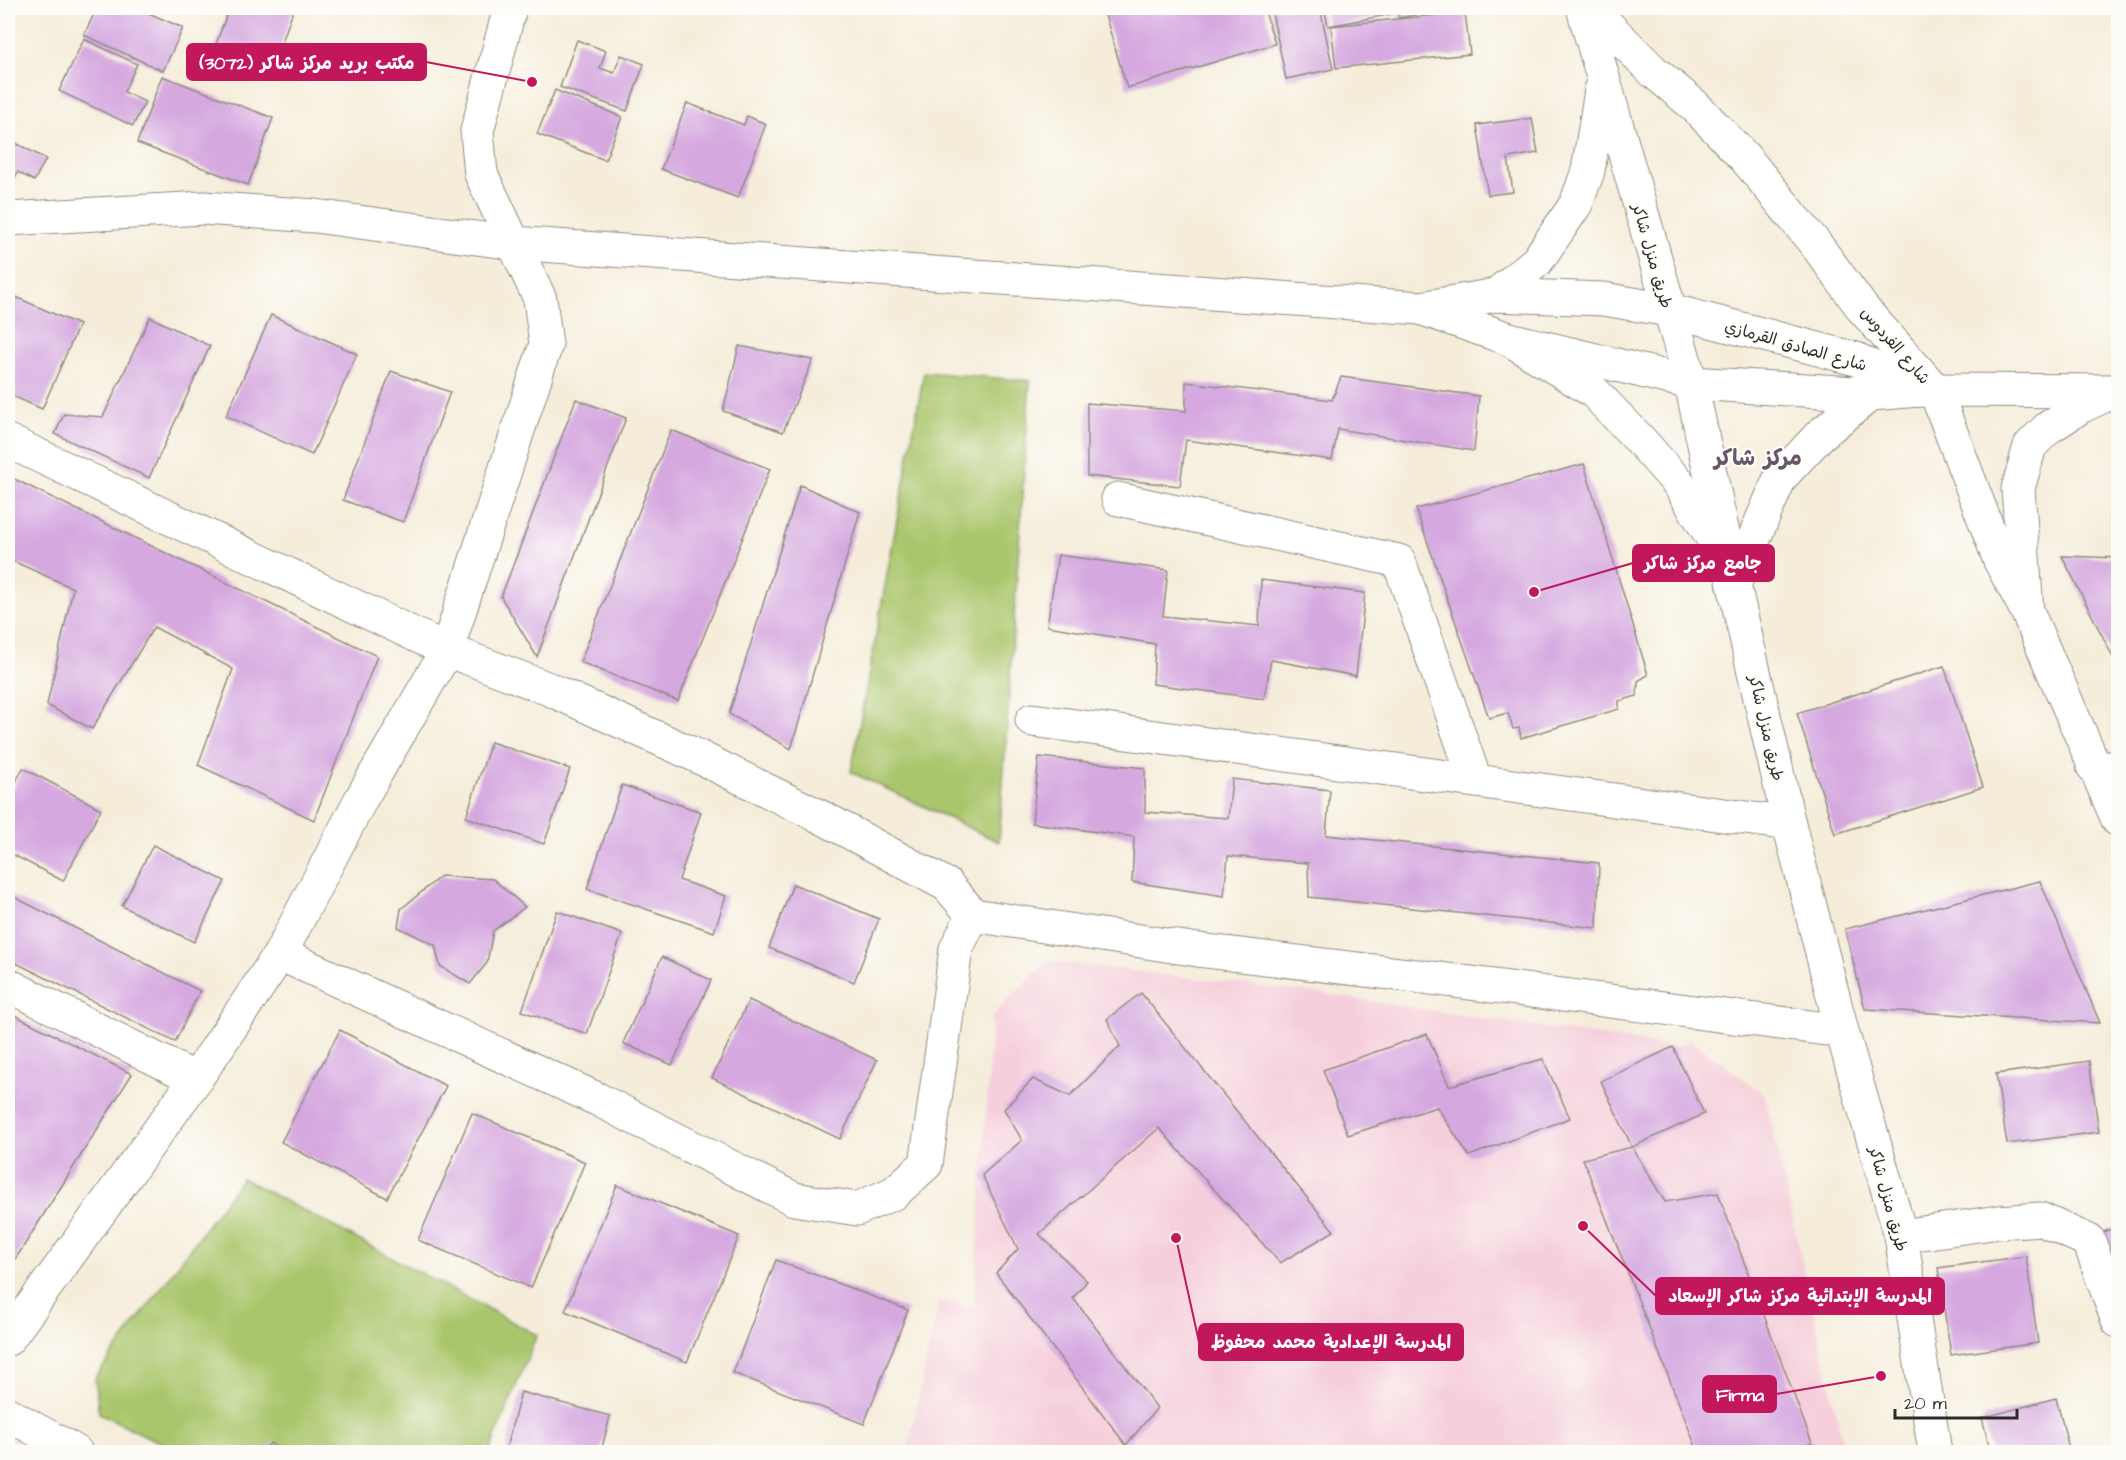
<svg xmlns="http://www.w3.org/2000/svg" width="2126" height="1460" font-family="'Architects Daughter','Playpen Sans Arabic',sans-serif">
<style>
.built{fill:#f5cfdb}
.green{fill:#aac66c;stroke:#6a784c;stroke-width:1.5}
.building{fill:#d5a8e0}
.lines{fill:none;stroke-linecap:round;stroke-linejoin:round}
.minor-casing{stroke:#908c82;stroke-width:35}
.tertiary-casing{stroke:#908c82;stroke-width:35}
.secondary-casing{stroke:#908c82;stroke-width:35}
.primary-casing{stroke:#908c82;stroke-width:35}
.minor{stroke:#fff;stroke-width:33}
.tertiary{stroke:#fff;stroke-width:33}
.secondary{stroke:#fff;stroke-width:33}
.primary{stroke:#fff;stroke-width:33}
.labels{text-anchor:middle;stroke-width:4.5;stroke-linejoin:round;paint-order:stroke}
.street-label{font-size:16px;fill:#2b2b2b;stroke:#fdfcf7}
.district-label{font-size:22px;font-weight:bold;fill:#66576a;stroke:#fdfcf7}
.leader{fill:none;stroke:#c2185b;stroke-width:2}
.callout-dot{fill:#c2185b;stroke:#fdfcf7;stroke-width:2}
.callout{fill:#c2185b;stroke:#c2185b;stroke-width:2}
.callout-label{font-size:18px;text-anchor:middle;font-weight:bold;fill:#fff}
</style>
<rect width="100%" height="100%" fill="#fdfcf7"/>
<filter id="ink" filterUnits="userSpaceOnUse"><feTurbulence type="fractalNoise" baseFrequency=".0167" numOctaves="2"/><feDisplacementMap in="SourceGraphic" scale="12" xChannelSelector="R" yChannelSelector="G"/><feConvolveMatrix kernelMatrix="1 2 1 2 8 2 1 2 1" color-interpolation-filters="sRGB"/></filter>
<filter id="wash" filterUnits="userSpaceOnUse"><feTurbulence type="fractalNoise" baseFrequency=".008" numOctaves="4" result="noise"/><feDisplacementMap in="SourceGraphic" scale="24" xChannelSelector="R" yChannelSelector="G"/><feGaussianBlur stdDeviation="1.35" result="paint"/><feColorMatrix in="noise" values="0 0 0 0 0 0 0 0 0 0 0 0 0 0 0 0 0 1.4 0 .05"/><feComposite in="paint" operator="in"/></filter>
<g filter="url(#wash)">
<rect width="100%" height="100%" fill="#f5edda"/>
<polygon class="built" points="1048,961 1310,992 1673,1047 1691,1040 1765,1095 1845,1452 907,1452 939,1301 974,1306 992,1016"/>
<g class="green">
<polygon points="924,372 1030,381 999,842 851,772"/>
<polygon points="242,1178 537,1335 489,1452 284,1452 270,1444 264,1452 179,1452 99,1413 95,1378"/>
</g>
<g id="blocks">
<g class="building">
<polygon points="97,8 137,8 183,28 163,71 84,35"/>
<polygon points="229,8 294,8 273,68 215,47"/>
<polygon points="1103,8 1264,8 1275,44 1127,88"/>
<polygon points="1271,8 1320,8 1333,69 1286,79"/>
<polygon points="1324,8 1392,8 1393,14 1328,26"/>
<polygon points="1397,8 1424,8 1425,13 1399,18"/>
<polygon points="1465,12 1470,54 1336,68 1331,26"/>
<polygon points="84,39 137,64 124,92 145,102 133,126 59,91"/>
<polygon points="577,40 606,51 600,68 614,73 621,55 644,64 627,111 560,87"/>
<polygon points="162,76 273,118 248,185 137,143"/>
<polygon points="555,90 622,117 605,160 537,134"/>
<polygon points="687,103 744,125 747,116 766,124 738,198 661,169"/>
<polygon points="1532,118 1538,153 1508,158 1513,192 1488,195 1477,125"/>
<polygon points="8,139 46,159 34,181 18,172 12,183 8,180"/>
<polygon points="9,294 79,325 42,409 8,394"/>
<polygon points="271,315 357,354 312,455 226,416"/>
<polygon points="150,317 210,346 149,478 55,434 64,414 103,417"/>
<polygon points="739,346 813,360 783,432 723,411"/>
<polygon points="391,371 450,392 403,522 343,500"/>
<polygon points="1341,377 1479,396 1474,451 1338,429 1332,460 1186,440 1180,486 1087,476 1087,403 1186,411 1186,382 1332,400"/>
<polygon points="576,399 626,418 537,657 501,597"/>
<polygon points="671,430 770,469 678,701 580,662"/>
<polygon points="1584,464 1648,675 1638,681 1637,696 1619,701 1619,709 1521,738 1519,728 1513,729 1508,713 1489,718 1416,509"/>
<polygon points="8,476 377,656 314,820 198,765 233,669 154,627 92,729 47,705 73,588 8,559"/>
<polygon points="800,485 860,512 791,749 729,714"/>
<polygon points="1058,555 1168,570 1163,616 1259,626 1261,580 1365,593 1356,676 1271,660 1264,699 1153,684 1155,644 1047,626"/>
<polygon points="2062,556 2118,558 2118,667"/>
<polygon points="1944,666 1983,787 1835,834 1797,713"/>
<polygon points="491,742 570,769 544,844 466,817"/>
<polygon points="1039,757 1145,768 1145,812 1228,818 1232,779 1330,790 1326,835 1599,863 1597,928 1309,897 1308,863 1228,856 1224,896 1132,882 1134,837 1032,823"/>
<polygon points="23,768 101,809 63,881 8,852 8,797"/>
<polygon points="622,785 701,812 679,880 726,896 714,932 587,889"/>
<polygon points="153,845 225,881 194,942 122,906"/>
<polygon points="441,876 493,879 525,907 493,931 487,963 470,984 440,966 435,945 398,927 401,909"/>
<polygon points="2040,881 2100,1023 1865,1009 1845,929"/>
<polygon points="793,884 879,919 854,982 769,948"/>
<polygon points="8,894 200,991 175,1042 8,959"/>
<polygon points="557,911 622,934 587,1034 522,1011"/>
<polygon points="662,957 711,980 672,1065 623,1043"/>
<polygon points="1141,993 1334,1231 1280,1263 1159,1128 1039,1234 1087,1281 1073,1298 1157,1408 1126,1445 996,1273 1018,1249 982,1175 1022,1140 1004,1109 1033,1079 1070,1096 1120,1046 1107,1019"/>
<polygon points="749,1000 877,1060 840,1139 712,1078"/>
<polygon points="8,1012 132,1074 20,1252 8,1269"/>
<polygon points="340,1030 446,1086 387,1198 281,1142"/>
<polygon points="1427,1034 1449,1086 1543,1059 1570,1118 1469,1156 1437,1107 1348,1135 1323,1070"/>
<polygon points="1673,1047 1704,1114 1632,1147 1665,1202 1718,1193 1812,1443 1788,1452 1698,1452 1583,1159 1632,1147 1601,1081"/>
<polygon points="2089,1061 2099,1132 2007,1144 1996,1074"/>
<polygon points="472,1113 585,1162 531,1288 418,1240"/>
<polygon points="617,1185 739,1236 687,1362 565,1311"/>
<polygon points="2118,1226 2118,1288 2096,1235"/>
<polygon points="2026,1256 2038,1343 1951,1355 1938,1268"/>
<polygon points="776,1260 908,1310 864,1424 733,1373"/>
<polygon points="521,1392 610,1416 601,1452 505,1452"/>
<polygon points="2056,1398 2070,1452 1991,1452 1982,1418"/>
<polygon points="270,1443 284,1452 264,1452"/>
</g>
</g>
</g>
<g filter="url(#ink)">
<use href="#blocks" fill-opacity="0" stroke="#908c82" stroke-width="1.5"/>
<g class="lines">
<defs>
<g id="minor">
<polyline points="8,441 447,650 549,689 695,755 827,820 947,885 973,915 1198,950 1416,976 1842,1031"/>
<polyline points="1118,499 1399,561 1475,780"/>
<polyline points="1032,720 1789,824"/>
<polyline points="2093,766 2118,768"/>
<polyline points="280,954 597,1099 794,1199 857,1209 894,1193 926,1164 956,949 973,915"/>
<polyline points="8,985 196,1079"/>
<polyline points="1901,1236 1999,1222 2040,1219 2089,1241 2118,1321"/>
<polyline points="8,1339 196,1079 280,954 361,799 447,650 546,344 540,299 481,174 477,131 510,8"/>
<polyline points="8,1414 76,1452"/>
</g>
<polyline id="tertiary" points="1590,8 1653,71 1695,106 1746,159 1817,246 1863,309 1935,390 2000,561 2027,611 2118,820"/>
<g id="secondary">
<polyline points="8,219 203,208 315,216 513,243 1421,308 1496,295 1603,299 1669,310 1856,359 1919,390"/>
<polyline points="1423,309 1509,339 1691,383 1871,394 1919,390 2118,391"/>
<polyline points="2027,611 2018,489 2030,446 2048,428 2080,407 2108,394"/>
</g>
<g id="primary">
<polyline points="1583,8 1691,383 1734,585 1789,824 1842,1031 1901,1236 1935,1452"/>
<polyline points="1496,295 1537,261 1576,204 1588,171 1601,90"/>
<polyline points="1509,339 1593,391 1641,441 1679,484 1717,545"/>
<polyline points="1734,585 1780,478 1820,435 1871,394"/>
</g>
</defs>
<use href="#minor" class="minor-casing"/>
<use href="#tertiary" class="tertiary-casing"/>
<use href="#secondary" class="secondary-casing"/>
<use href="#primary" class="primary-casing"/>
<use href="#minor" class="minor"/>
<use href="#tertiary" class="tertiary"/>
<use href="#secondary" class="secondary"/>
<use href="#primary" class="primary"/>
</g>
</g>
<g class="labels">
<g class="street-label">
<text transform="translate(1653 256) rotate(74)" y="6">طريق منزل شاكر</text>
<text transform="translate(1796 345) rotate(16)" y="6">شارع الصادق القرمازي</text>
<text transform="translate(1896 345) rotate(49)" y="6">شارع الفردوس</text>
<text transform="translate(1767 728) rotate(77)" y="6">طريق منزل شاكر</text>
<text transform="translate(1889 1199) rotate(75)" y="6">طريق منزل شاكر</text>
</g>
<g class="district-label">
<text x="1758" y="465">مركز شاكر</text>
</g>
</g>
<path class="leader" d="M532 82L426 62M1534 592L1633 563M1583 1226L1656 1296M1176 1238L1199 1342M1881 1376L1776 1394"/>
<g class="callout-dot">
<circle cx="532" cy="82" r="6"/>
<circle cx="1534" cy="592" r="6"/>
<circle cx="1583" cy="1226" r="6"/>
<circle cx="1176" cy="1238" r="6"/>
<circle cx="1881" cy="1376" r="6"/>
</g>
<g class="callout">
<rect x="187" y="44" width="239" height="36" rx="6"/>
<rect x="1633" y="545" width="141" height="36" rx="6"/>
<rect x="1656" y="1278" width="288" height="36" rx="6"/>
<rect x="1199" y="1324" width="264" height="36" rx="6"/>
<rect x="1703" y="1376" width="73" height="36" rx="6"/>
</g>
<g class="callout-label">
<text x="307" y="69">مكتب بريد مركز شاكر (3072)</text>
<text x="1703" y="569">جامع مركز شاكر</text>
<text x="1800" y="1302">المدرسة الإبتدائية مركز شاكر الإسعاد</text>
<text x="1331" y="1348">المدرسة الإعدادية محمد محفوظ</text>
<text x="1740" y="1401">Firma</text>
</g>
<rect width="2126" height="1460" fill="none" stroke="#fdfcf7" stroke-width="30"/>
<path d="M1895 1409v9h122v-9" fill="none" stroke="#2b2b2b" stroke-width="3"/>
<text x="1904" y="1409" font-size="18" fill="#2b2b2b" stroke="#fdfcf7" stroke-width="4.5" paint-order="stroke">20 m</text>
</svg>
